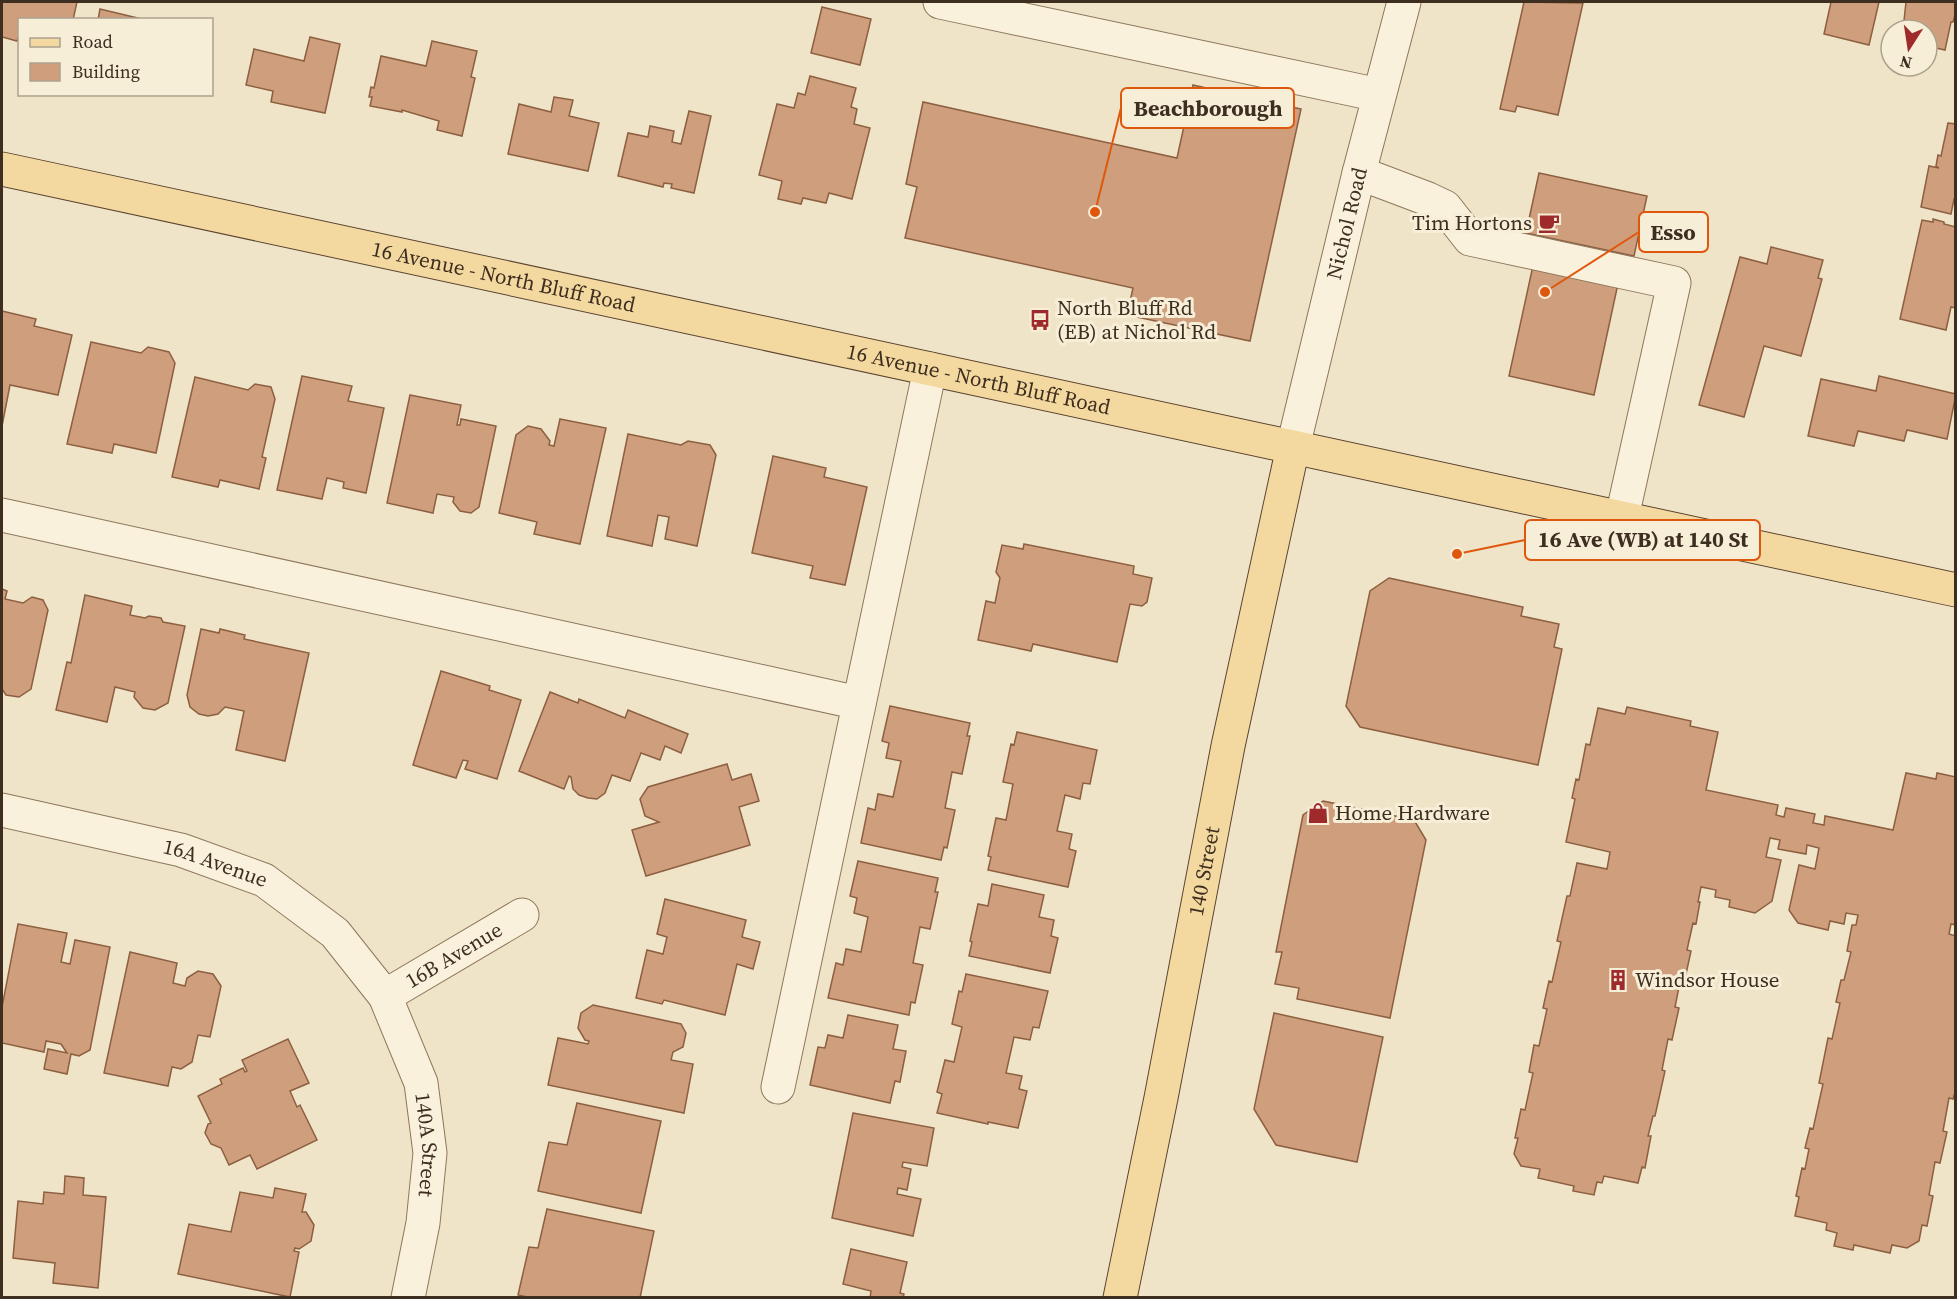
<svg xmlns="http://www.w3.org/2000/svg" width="1957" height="1299" font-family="'Source Serif 4',serif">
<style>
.building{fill:#cf9f7d;stroke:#8d5f41;stroke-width:1.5}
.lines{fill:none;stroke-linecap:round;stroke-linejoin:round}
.minor-casing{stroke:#8d765c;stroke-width:35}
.major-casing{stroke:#5b4430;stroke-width:35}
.minor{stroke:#faf1dc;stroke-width:33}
.major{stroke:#f3d9a0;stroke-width:33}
.labels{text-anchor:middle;stroke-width:6;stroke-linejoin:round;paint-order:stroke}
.poi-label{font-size:21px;fill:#3d2e20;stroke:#f7eed8;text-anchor:start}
.street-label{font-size:21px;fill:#3d2e20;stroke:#f7eed8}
.leader{fill:none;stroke:#df570d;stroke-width:2}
.callout-dot{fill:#df570d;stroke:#f7eed8;stroke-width:2}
.callout{fill:#f7eed8;stroke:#df570d;stroke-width:2}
.callout-label{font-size:22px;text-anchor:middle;font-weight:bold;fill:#3d2e20}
</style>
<rect width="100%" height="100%" fill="#f0e4c8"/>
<g class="building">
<polygon points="2,2 77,2 73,20 20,20 20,38 18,38 17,41 2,37"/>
<polygon points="1524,2 1583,3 1558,115 1517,106 1515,112 1500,109"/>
<polygon points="1831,2 1879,2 1869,45 1824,34"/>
<polygon points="1906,2 1956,2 1956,11 1953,22 1951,22 1945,50 1927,46 1927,30 1903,30"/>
<polygon points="822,7 871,19 860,65 811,53"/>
<polygon points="100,9 146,20 98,20"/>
<polygon points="310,37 340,44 325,113 271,102 273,91 246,85 254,49 304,61"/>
<polygon points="432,41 477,51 471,77 475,78 462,136 437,130 439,121 402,110 402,112 370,106 372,97 369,97 371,87 374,88 381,56 426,66"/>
<polygon points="810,76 856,88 851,107 857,109 854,124 870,128 852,199 829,193 826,203 803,198 801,204 778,199 782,181 759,175 777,104 794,108 798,93 805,95"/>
<polygon points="1193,85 1301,109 1250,341 1127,315 1133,288 905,238 917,187 906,184 923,102 1177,158"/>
<polygon points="554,97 573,100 569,116 599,123 588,171 508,154 519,104 551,112"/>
<polygon points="689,111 711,116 694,193 671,188 672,184 664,183 663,187 618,176 628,133 648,137 650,126 674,131 672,142 681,144"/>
<polygon points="1948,123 1956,124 1956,199 1954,199 1951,214 1921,207 1929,166 1939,168 1936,166 1938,155 1941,156"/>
<polygon points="1539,173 1647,196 1634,256 1526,233"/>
<polygon points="1933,219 1944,222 1944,224 1956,227 1956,308 1951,307 1946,330 1900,319 1922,220 1933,222"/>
<polygon points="1771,247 1823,260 1818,278 1822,279 1801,356 1764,346 1744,417 1699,405 1740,257 1767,264"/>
<polygon points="1534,261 1619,279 1594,395 1509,376"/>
<polygon points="2,311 36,319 34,326 72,335 58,395 10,385 2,426"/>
<polygon points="91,342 141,353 148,347 169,352 175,363 156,453 114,444 112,453 67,444"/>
<polygon points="302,376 352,386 348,401 384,408 366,493 343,488 344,482 327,478 322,499 277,490"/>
<polygon points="1879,376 1956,394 1947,439 1907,430 1904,441 1858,431 1854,446 1808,436 1821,379 1876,391"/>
<polygon points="195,377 248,390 255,384 271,387 275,399 262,457 266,458 259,489 220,480 218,487 172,477"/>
<polygon points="410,395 461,405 457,425 460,425 461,419 496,426 479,507 471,513 460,511 453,502 454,497 437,494 433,513 387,503"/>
<polygon points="560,419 606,428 580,544 534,534 537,522 499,513 516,435 528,426 541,429 550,441 549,445 554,446"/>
<polygon points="628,434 681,445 688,441 710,445 716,455 697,546 665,539 669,517 658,515 652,546 607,536"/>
<polygon points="773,456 826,468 824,477 867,487 845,585 810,578 813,566 752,553"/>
<polygon points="1024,544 1134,566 1133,574 1152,578 1147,602 1142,606 1130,604 1117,662 1033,644 1031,651 978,640 986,601 995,603 1000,578 996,572 1002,545 1023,549"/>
<polygon points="1389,578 1523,607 1521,616 1559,624 1554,647 1562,649 1538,765 1360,727 1346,706 1370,591"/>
<polygon points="2,589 7,591 5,599 23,603 32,597 43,600 48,610 31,689 19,697 6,695 2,689"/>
<polygon points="85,595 132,606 130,615 145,618 149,616 161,618 163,622 185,626 168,703 155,710 143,708 134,697 135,692 115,687 107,722 56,710 67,662 71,663"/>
<polygon points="201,629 219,633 220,629 245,635 244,639 309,653 285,761 236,750 244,711 225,707 218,714 208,716 199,714 190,707 187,695"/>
<polygon points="441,671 490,686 489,690 521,700 497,779 465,769 468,761 463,760 456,778 413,765"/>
<polygon points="550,692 578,703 579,699 625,718 628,710 688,734 681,753 665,746 660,760 641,753 630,781 612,775 605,793 597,799 588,798 579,795 573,789 571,777 569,776 564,789 519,771"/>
<polygon points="890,706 970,723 967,736 970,736 962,774 952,772 945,808 955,810 947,848 944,847 941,860 861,843 868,808 875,810 878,794 893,797 901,761 886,758 889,743 882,741"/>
<polygon points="1627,707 1691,721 1690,726 1718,732 1706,790 1778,805 1776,815 1784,817 1786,808 1815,814 1813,823 1824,825 1825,816 1893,830 1906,773 1936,779 1937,773 1956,777 1956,925 1951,924 1949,934 1956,936 1956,1089 1953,1099 1949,1098 1943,1131 1947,1132 1940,1163 1935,1162 1929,1195 1933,1196 1927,1226 1922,1225 1919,1241 1907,1248 1892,1245 1890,1253 1854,1245 1853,1250 1834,1246 1837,1233 1826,1230 1827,1223 1795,1216 1799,1197 1796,1196 1802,1168 1805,1169 1809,1149 1805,1148 1810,1128 1813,1129 1823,1084 1819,1083 1828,1038 1832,1039 1840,1003 1836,1002 1841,980 1844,980 1851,952 1847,951 1852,925 1856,925 1858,915 1846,913 1844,924 1830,921 1828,930 1798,923 1789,910 1799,865 1815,869 1819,848 1807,845 1806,854 1778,849 1780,840 1770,838 1766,857 1781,860 1772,901 1755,913 1729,907 1730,900 1715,897 1716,890 1701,887 1698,902 1700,902 1696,924 1693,923 1687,950 1691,951 1683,988 1679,987 1675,1007 1679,1008 1672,1040 1668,1039 1662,1070 1665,1071 1655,1116 1653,1116 1648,1136 1651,1136 1645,1168 1642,1167 1638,1183 1604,1176 1602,1183 1597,1182 1594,1195 1573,1191 1574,1186 1538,1178 1540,1169 1521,1166 1514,1154 1518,1138 1515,1138 1521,1109 1525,1110 1533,1073 1529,1072 1534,1045 1539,1046 1547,1009 1543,1008 1549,981 1552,982 1561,942 1557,941 1567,896 1570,896 1577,863 1607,869 1610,852 1566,842 1575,799 1572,798 1576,779 1579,780 1586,744 1590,745 1598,708 1625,714"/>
<polygon points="1017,732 1097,750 1090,784 1083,783 1080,799 1065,795 1057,831 1072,834 1069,849 1076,851 1068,887 988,870 991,857 988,856 996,818 1006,820 1013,784 1003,782 1011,744 1014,745"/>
<polygon points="727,764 732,780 751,774 759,801 739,807 750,845 646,876 632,830 659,822 645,816 640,799 648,787"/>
<polygon points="1323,801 1414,820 1426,840 1390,1018 1297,999 1299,988 1275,984 1282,952 1276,952 1303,815"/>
<polygon points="858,861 938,878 935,892 938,892 930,929 920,927 913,963 923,965 915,1003 911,1002 909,1015 828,998 836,963 843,965 846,949 861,952 868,917 854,913 857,898 850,896"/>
<polygon points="992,884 1044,895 1039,917 1054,920 1051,936 1058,938 1050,973 969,956 972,942 970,941 978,904 988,906"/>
<polygon points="665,899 746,920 742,937 760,942 753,969 737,964 725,1015 664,1000 662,1004 636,998 647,950 663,954 667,937 657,934"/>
<polygon points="18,924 67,933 61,962 70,964 75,940 110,947 90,1050 79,1056 71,1054 67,1074 44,1069 48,1049 67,1053 61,1044 46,1041 44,1052 2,1043 2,1007"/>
<polygon points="130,952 177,963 173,983 185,986 187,978 198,971 213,974 221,986 210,1037 198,1035 192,1062 181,1069 172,1067 168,1086 104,1073"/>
<polygon points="966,974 1048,991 1039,1028 1033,1027 1030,1040 1014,1037 1006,1073 1022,1076 1019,1089 1027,1091 1018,1128 988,1122 988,1124 937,1113 942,1094 937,1092 945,1060 954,1062 962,1027 952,1024 959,991 962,992"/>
<polygon points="593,1005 681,1024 686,1033 683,1047 673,1052 671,1060 693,1064 684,1113 548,1085 558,1038 588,1044 589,1041 585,1040 578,1028 581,1013"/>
<polygon points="1274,1013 1383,1037 1357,1162 1276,1145 1254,1109"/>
<polygon points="848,1015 898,1025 893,1049 906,1051 900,1082 895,1081 890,1103 810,1085 818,1047 825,1048 828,1035 843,1038"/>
<polygon points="288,1039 309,1083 290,1091 297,1107 300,1105 317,1140 257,1169 250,1155 229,1165 221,1148 211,1144 205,1133 208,1124 211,1123 198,1096 222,1084 220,1079 243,1068 245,1072 247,1071 242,1060"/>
<polygon points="577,1103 661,1121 641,1213 538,1191 549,1142 567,1145"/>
<polygon points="853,1113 934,1128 927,1166 903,1162 902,1167 911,1169 907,1190 898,1188 897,1194 921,1199 913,1236 832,1218"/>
<polygon points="65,1176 84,1178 83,1195 106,1197 98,1288 53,1283 55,1263 13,1258 18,1201 43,1204 44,1192 64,1194"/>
<polygon points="275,1188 306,1194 302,1212 306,1212 314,1225 311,1241 299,1249 295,1248 294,1251 299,1252 290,1297 178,1274 189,1224 231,1232 240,1192 273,1198"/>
<polygon points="547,1209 654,1231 640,1298 532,1298 518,1295 529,1247 538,1248"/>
<polygon points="851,1249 907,1262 900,1293 904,1294 903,1298 870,1298 871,1291 843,1284"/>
</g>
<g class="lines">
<defs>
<g id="minor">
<polyline points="940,2 1379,95"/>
<polyline points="1359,173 1428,199 1445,207 1470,239 1674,283 1622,517"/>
<path id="s1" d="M1293 447 1359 173 1404 2"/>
<polyline points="2,515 859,703"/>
<path id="s2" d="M2 810 181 850 264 880 335 933 385 996 421 1083 430 1153 423 1223 408 1298"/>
<path id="s3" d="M385 996 522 915"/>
<polyline points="778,1087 930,369"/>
</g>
<g id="major">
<path id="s4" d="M2 169 1956 590"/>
<path id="s5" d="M1120 1298 1161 1098 1228 746 1293 447"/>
</g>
</defs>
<use href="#minor" class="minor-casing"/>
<use href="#major" class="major-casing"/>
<use href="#minor" class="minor"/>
<use href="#major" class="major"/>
</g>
<defs>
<symbol id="cafe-bare" viewBox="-9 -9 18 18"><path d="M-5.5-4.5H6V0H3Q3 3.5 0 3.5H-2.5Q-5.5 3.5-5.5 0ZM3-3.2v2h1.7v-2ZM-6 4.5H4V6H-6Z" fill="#9e2a2b" stroke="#f7eed8" stroke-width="2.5" paint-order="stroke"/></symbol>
<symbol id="bus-bare" viewBox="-9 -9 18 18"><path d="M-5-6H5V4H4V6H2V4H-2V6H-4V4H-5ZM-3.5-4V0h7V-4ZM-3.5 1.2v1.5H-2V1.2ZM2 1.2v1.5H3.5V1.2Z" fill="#9e2a2b" stroke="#f7eed8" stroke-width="2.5" paint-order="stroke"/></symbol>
<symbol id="shop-bare" viewBox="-9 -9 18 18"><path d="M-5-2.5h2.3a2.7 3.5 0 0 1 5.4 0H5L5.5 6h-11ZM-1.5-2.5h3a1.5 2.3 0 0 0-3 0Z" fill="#9e2a2b" stroke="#f7eed8" stroke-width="2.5" paint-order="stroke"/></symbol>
<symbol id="building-bare" viewBox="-9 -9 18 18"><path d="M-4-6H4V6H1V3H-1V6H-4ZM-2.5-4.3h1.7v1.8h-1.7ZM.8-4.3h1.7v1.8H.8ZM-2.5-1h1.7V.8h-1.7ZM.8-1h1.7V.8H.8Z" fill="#9e2a2b" stroke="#f7eed8" stroke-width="2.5" paint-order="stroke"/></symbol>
</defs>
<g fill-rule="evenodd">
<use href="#cafe-bare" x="1534" y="208" width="30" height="30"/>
<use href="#bus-bare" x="1025" y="305" width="30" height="30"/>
<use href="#shop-bare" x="1303" y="798" width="30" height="30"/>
<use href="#building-bare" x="1603" y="965" width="30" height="30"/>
</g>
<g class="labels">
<g class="poi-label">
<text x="1532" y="230" text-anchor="end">Tim Hortons</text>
<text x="1057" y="315">North Bluff Rd<tspan x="1057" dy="24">(EB) at Nichol Rd</tspan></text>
<text x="1335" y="820">Home Hardware</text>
<text x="1635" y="987">Windsor House</text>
</g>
<g class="street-label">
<text dy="7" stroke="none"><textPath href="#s1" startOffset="230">Nichol Road</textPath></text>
<text dy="7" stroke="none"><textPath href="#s4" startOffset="513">16 Avenue - North Bluff Road</textPath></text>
<text dy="7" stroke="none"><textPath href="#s4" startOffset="999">16 Avenue - North Bluff Road</textPath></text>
<text dy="7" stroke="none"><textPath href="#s2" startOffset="220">16A Avenue</textPath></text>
<text dy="7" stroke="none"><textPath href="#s5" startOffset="435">140 Street</textPath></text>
<text dy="7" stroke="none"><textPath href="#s3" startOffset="80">16B Avenue</textPath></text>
<text dy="7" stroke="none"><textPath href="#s2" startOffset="597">140A Street</textPath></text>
</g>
</g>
<path class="leader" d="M1095 212L1121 108M1545 292L1639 232M1457 554L1525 540"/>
<g class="callout-dot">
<circle cx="1095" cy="212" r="6"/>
<circle cx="1545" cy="292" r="6"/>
<circle cx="1457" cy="554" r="6"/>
</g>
<g class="callout">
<rect x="1121" y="88" width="173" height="40" rx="6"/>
<rect x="1639" y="212" width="69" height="40" rx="6"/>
<rect x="1525" y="520" width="235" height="40" rx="6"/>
</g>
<g class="callout-label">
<text x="1208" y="116">Beachborough</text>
<text x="1673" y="240">Esso</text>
<text x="1643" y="547">16 Ave (WB) at 140 St</text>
</g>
<rect width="1957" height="1299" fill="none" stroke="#3d2e20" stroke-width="6"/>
<rect x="18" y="18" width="195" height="78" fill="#f7eed8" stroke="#ada18e" stroke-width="1.5"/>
<rect x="30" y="38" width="30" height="9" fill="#f3d9a0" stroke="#ada18e" stroke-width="1.5"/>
<text x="72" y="48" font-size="18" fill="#3d2e20">Road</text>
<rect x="30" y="63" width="30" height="18" fill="#cf9f7d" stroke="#ada18e" stroke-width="1.5"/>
<text x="72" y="78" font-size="18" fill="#3d2e20">Building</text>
<g transform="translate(1909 48) rotate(192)"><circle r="28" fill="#f7eed8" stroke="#ada18e" stroke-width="1.5"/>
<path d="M0-4.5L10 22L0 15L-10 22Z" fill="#9e2a2b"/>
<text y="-9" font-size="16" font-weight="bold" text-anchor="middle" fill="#3d2e20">N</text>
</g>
</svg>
